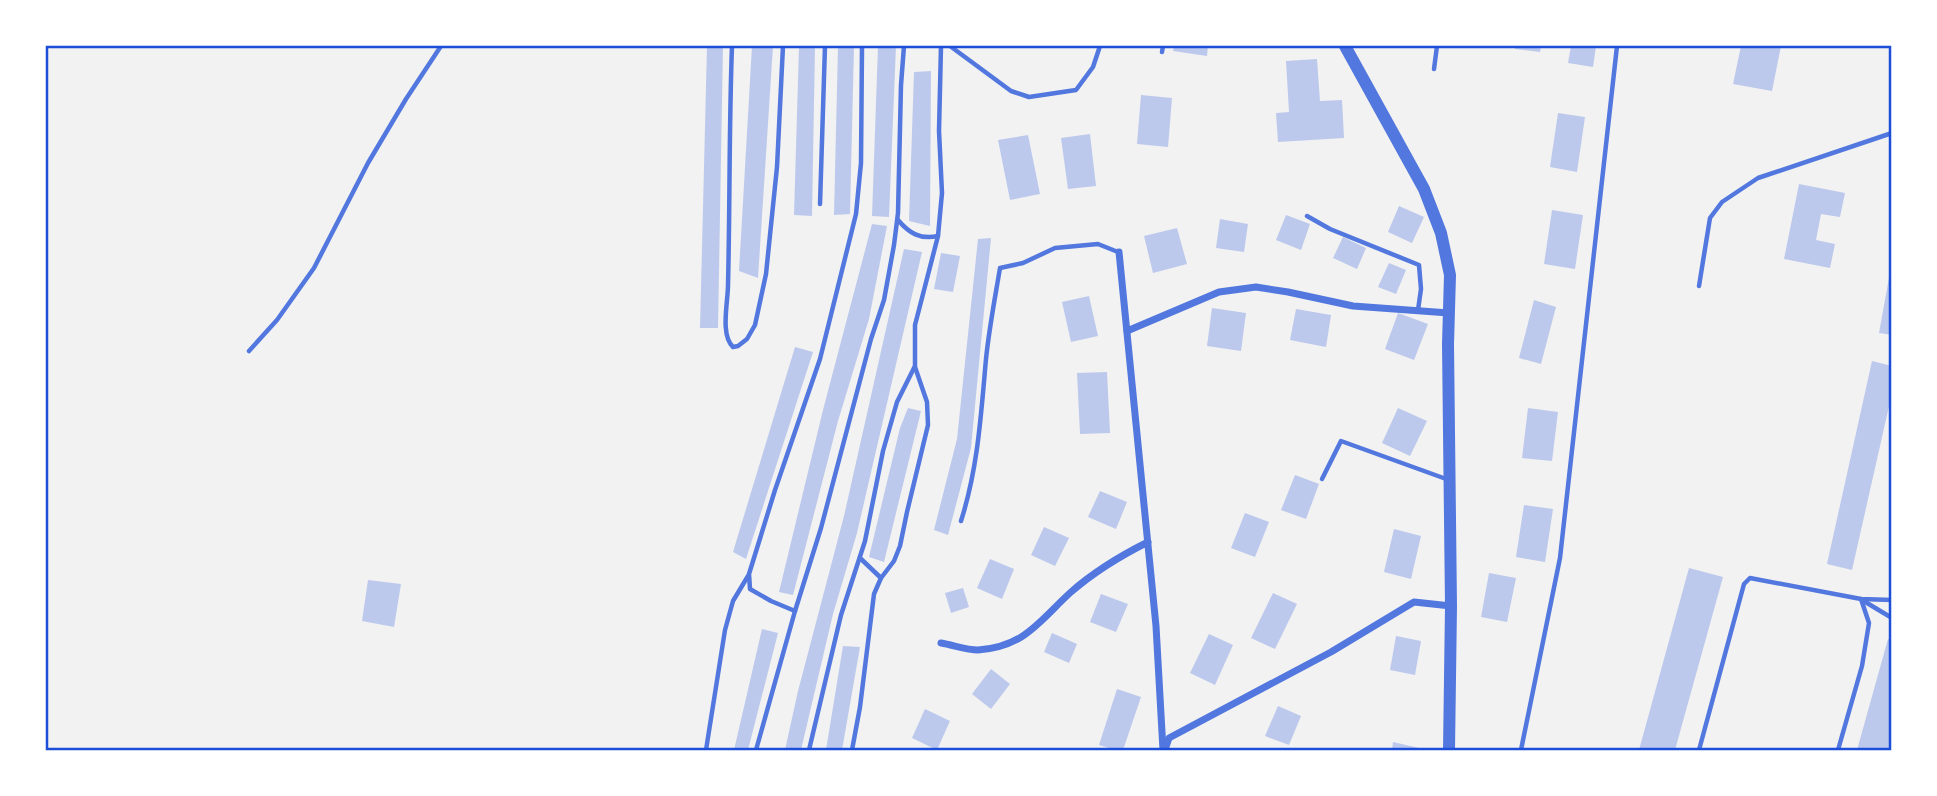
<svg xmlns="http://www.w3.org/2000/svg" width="1937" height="796" font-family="'DM Sans',sans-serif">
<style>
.building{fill:#bdc9ec}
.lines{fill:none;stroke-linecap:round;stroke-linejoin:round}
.service{stroke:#5277de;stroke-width:4.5}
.minor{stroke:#5277de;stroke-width:7}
.tertiary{stroke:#5277de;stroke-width:12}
.neatline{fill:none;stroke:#1d4ed8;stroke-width:2.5}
</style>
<rect width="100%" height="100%" fill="#f2f2f2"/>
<g class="building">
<polygon points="707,46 723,46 718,328 700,328"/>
<polygon points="752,46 773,46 758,278 739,271"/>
<polygon points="799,46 815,46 812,216 794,215"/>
<polygon points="838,46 854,46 850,214 834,215"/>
<polygon points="878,46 896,46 889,217 872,216"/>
<polygon points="1174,46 1208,46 1207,56 1173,51"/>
<polygon points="1515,46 1541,46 1540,52 1515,49"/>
<polygon points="1571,46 1596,46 1593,67 1568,63"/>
<polygon points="1741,46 1781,46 1772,91 1733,84"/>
<polygon points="1317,59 1320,101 1342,100 1344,138 1278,142 1276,113 1289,112 1286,61"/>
<polygon points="931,71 930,226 909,221 914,72"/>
<polygon points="1141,95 1172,98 1168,147 1137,144"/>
<polygon points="1558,113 1585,117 1577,172 1550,167"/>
<polygon points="1090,134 1096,186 1068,189 1061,138"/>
<polygon points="1028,135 1040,194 1010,200 998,140"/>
<polygon points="1799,184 1845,193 1840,217 1821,214 1816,240 1835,244 1830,268 1784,259"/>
<polygon points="1399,206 1424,217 1412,243 1388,232"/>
<polygon points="1552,210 1583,215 1575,269 1544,264"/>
<polygon points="1286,215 1310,224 1301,250 1276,240"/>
<polygon points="1220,219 1248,224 1244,252 1216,248"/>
<polygon points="872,224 887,226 869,319 838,421 793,595 779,592 823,410"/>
<polygon points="1177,228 1187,264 1153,273 1144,236"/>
<polygon points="1343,237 1366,248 1357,269 1333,258"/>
<polygon points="991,238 971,448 948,535 934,530 957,439 978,239"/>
<polygon points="904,249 922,252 857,533 833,614 801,750 785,750 798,691 844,516"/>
<polygon points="941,253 960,256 953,292 934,289"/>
<polygon points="1389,263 1406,270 1396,294 1378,287"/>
<polygon points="1890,272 1892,272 1892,335 1879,333"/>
<polygon points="1089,296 1098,336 1071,342 1062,302"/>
<polygon points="1534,300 1556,307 1541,364 1519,358"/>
<polygon points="1212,308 1246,313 1241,351 1207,346"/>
<polygon points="1296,309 1331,315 1326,347 1290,340"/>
<polygon points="1398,313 1428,324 1414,360 1385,349"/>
<polygon points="795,347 813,352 746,559 733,552"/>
<polygon points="1872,361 1892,366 1892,393 1852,570 1827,564"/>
<polygon points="1107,372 1110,433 1080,434 1077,373"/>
<polygon points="908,408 921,411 884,562 869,557 900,428"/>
<polygon points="1398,408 1427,421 1410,456 1382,443"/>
<polygon points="1528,408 1558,412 1552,461 1522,458"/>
<polygon points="1295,475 1319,484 1306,519 1281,510"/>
<polygon points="1100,491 1127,502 1116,529 1088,517"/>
<polygon points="1524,505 1553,509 1545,562 1516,557"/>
<polygon points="1245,513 1269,522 1255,557 1231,548"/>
<polygon points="1044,527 1069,538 1055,566 1031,555"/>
<polygon points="1394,529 1421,536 1411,579 1384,572"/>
<polygon points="990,559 1014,569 1002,599 977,588"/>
<polygon points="1689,568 1723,577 1675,750 1639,750"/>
<polygon points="1489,573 1516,578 1507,622 1481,617"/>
<polygon points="368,580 401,584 394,627 362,621"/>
<polygon points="963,588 969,607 951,613 945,593"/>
<polygon points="1273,593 1297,604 1275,649 1251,638"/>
<polygon points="1101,594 1128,604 1116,632 1090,622"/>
<polygon points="762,629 778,633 748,750 734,750"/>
<polygon points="1052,633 1077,644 1069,663 1044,652"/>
<polygon points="1209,634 1233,645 1215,685 1190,673"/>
<polygon points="1396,636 1421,641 1415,675 1390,670"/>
<polygon points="1888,639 1892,640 1892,745 1890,750 1857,750"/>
<polygon points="843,646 860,647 842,750 826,750"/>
<polygon points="991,669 1010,684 991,709 972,694"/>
<polygon points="1117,689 1141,697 1123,750 1116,750 1099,745"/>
<polygon points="1278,706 1301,716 1289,745 1265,736"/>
<polygon points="925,709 950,721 937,750 912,738"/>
<polygon points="1393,742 1419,748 1419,750 1392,750"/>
</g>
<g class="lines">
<g class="service">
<path d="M732 46C729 125 730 205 728 285 728 302 720 335 733 347L738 346 747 339 755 325 766 274 777 167 783 46"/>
<polyline points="950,46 1011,91 1029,97 1076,90 1093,67 1100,46"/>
<polyline points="1162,52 1163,46"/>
<polyline points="1434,69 1437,46"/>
<polyline points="820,204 825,46"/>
<polyline points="1307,216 1330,229 1419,265 1421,289 1418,310"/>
<path d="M898 220C909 233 920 240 938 236"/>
<polyline points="1699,286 1710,218 1722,202 1758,178 1892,133"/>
<polyline points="249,351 277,320 314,268 368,163 406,99 441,46"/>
<polyline points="1322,479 1341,441 1449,480"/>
<path d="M961 521C978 468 981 414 986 359 989 329 995 298 1000 268L1023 263 1055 248 1098 244 1118 252"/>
<polyline points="860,558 881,578"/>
<polyline points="1862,600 1892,618"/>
<polyline points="795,611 771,601 750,589 749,574 775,490 820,359 856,214 861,163 862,46"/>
<polyline points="706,750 725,630 733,601 748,576"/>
<polyline points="756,750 795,611 821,528 871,339 884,300 894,245 898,213 901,85 904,46"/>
<polyline points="809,750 841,615 865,541 883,451 897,402 915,366 915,325 938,236 942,193 939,131 941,46"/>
<polyline points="852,750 860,707 874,594 881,578 894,561 900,546 907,512 928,425 927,402 915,367"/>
<polyline points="1521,750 1560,558 1617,46"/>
<polyline points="1699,750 1744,584 1750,578 1861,599 1892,600"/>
<polyline points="1838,750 1862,666 1869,623 1861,599"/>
</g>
<g class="minor">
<polyline points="1119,252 1156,626 1163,750"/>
<polyline points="1127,331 1219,292 1256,287 1288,292 1353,306 1449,313"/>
<path d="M941 643C953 645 967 650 978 650 1025 647 1040 620 1071 592 1095 571 1120 556 1148 542"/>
<polyline points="1165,750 1169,738 1331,652 1414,602 1451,606"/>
</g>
<polyline class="tertiary" points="1345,46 1424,189 1441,233 1450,275 1448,344 1451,606 1449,750"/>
</g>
<rect width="1937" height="796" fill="none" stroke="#ffffff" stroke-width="94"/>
<rect x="47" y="47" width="1843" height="702" class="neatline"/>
</svg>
